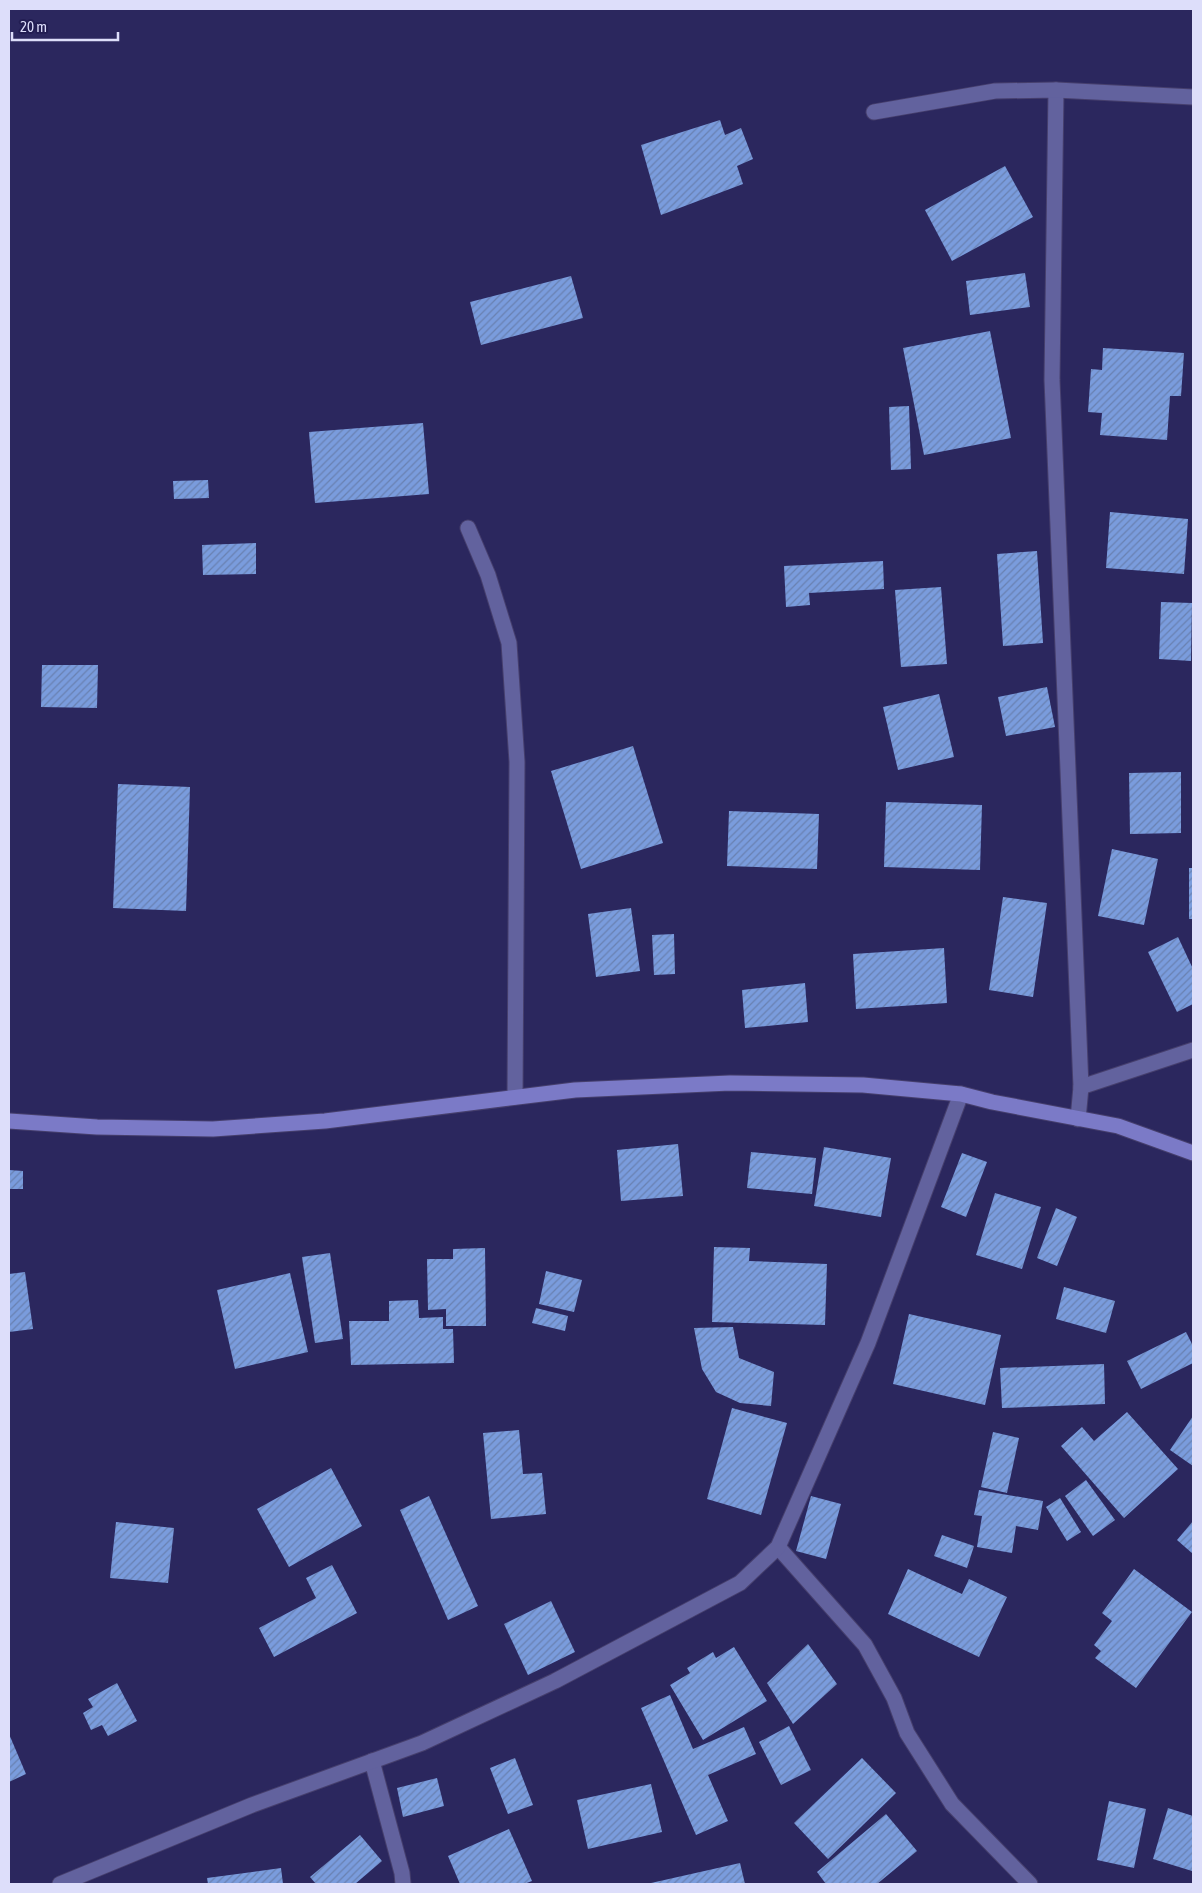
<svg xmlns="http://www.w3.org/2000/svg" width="1202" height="1893" font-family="'Asap Condensed',sans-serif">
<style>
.building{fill:url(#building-hatch)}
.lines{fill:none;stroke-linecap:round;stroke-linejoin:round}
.minor-casing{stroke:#463f6d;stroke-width:17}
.primary-casing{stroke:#463f6d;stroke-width:17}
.minor{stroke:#62629e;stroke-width:15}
.primary{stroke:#7b7ac7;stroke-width:15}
</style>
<defs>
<pattern id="building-hatch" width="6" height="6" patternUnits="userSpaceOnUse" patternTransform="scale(1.25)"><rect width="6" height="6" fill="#7a9cdd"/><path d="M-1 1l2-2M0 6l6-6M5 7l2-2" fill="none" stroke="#6981b1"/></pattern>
</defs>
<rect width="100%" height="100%" fill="#2b275e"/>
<g class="building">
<polygon points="720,120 725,135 741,128 753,159 737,166 743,184 661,215 641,145"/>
<polygon points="1005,166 1033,217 952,261 925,210"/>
<polygon points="1025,273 1030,307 970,315 966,281"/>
<polygon points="571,276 583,318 481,345 470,302"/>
<polygon points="990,331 1011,438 924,455 903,348"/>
<polygon points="1103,348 1184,353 1181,396 1170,396 1167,440 1100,435 1102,413 1088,412 1091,369 1102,370"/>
<polygon points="909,406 911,469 891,470 889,407"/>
<polygon points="423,423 429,494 315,503 309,432"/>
<polygon points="208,480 209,498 174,499 173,481"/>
<polygon points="1110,512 1188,519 1184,574 1106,568"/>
<polygon points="256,543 256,574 203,575 202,545"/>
<polygon points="1037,551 1043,643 1003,646 997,554"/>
<polygon points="883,561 884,589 809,593 810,605 786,607 784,566"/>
<polygon points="941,587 947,664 901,667 895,590"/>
<polygon points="1161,602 1192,603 1191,661 1159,659"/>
<polygon points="42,665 98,665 97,708 41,707"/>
<polygon points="1047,687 1055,727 1006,736 998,697"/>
<polygon points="939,694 954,757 898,770 883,707"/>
<polygon points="633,746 663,843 581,869 551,771"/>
<polygon points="1181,772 1181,833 1130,834 1129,773"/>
<polygon points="118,784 190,787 186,911 113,908"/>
<polygon points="886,802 982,805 980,870 884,867"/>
<polygon points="729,811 819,814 817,869 727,866"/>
<polygon points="1112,849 1158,859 1144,925 1098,916"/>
<rect x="1189" y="868" width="4" height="51"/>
<polygon points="1003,897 1047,903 1033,997 989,990"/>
<polygon points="631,908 640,971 596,977 588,914"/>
<polygon points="674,934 675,974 654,975 652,935"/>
<polygon points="1178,937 1193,969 1193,1004 1177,1012 1148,952"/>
<polygon points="944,948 947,1003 856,1009 853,954"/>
<polygon points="805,983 808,1022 745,1028 742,990"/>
<polygon points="678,1144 683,1196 621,1201 617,1150"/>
<polygon points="824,1147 891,1158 881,1217 814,1206"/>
<polygon points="751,1152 816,1158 812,1194 747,1188"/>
<polygon points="962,1153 987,1162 966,1217 941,1207"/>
<polygon points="9,1170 23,1171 23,1189 9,1189"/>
<polygon points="995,1193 1041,1207 1022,1269 976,1255"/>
<polygon points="1056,1208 1077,1217 1057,1266 1037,1258"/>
<polygon points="714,1247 750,1248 749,1261 827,1264 825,1325 712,1322"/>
<polygon points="485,1248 486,1326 446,1326 446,1309 428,1310 427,1259 453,1259 453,1249"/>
<polygon points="330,1253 343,1339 315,1343 302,1257"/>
<polygon points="546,1271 582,1280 574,1312 539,1304"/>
<polygon points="25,1272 33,1329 9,1332 9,1274"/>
<polygon points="290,1273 308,1352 235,1369 217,1290"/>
<polygon points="1064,1287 1115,1301 1106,1333 1056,1319"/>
<polygon points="418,1300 419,1318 443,1317 443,1329 453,1329 454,1363 351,1365 349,1321 389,1321 389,1301"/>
<polygon points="536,1308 568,1316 565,1331 532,1323"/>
<polygon points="909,1314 1001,1335 985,1405 893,1384"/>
<polygon points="733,1327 739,1358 774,1372 771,1406 740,1403 716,1392 702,1369 694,1328"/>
<polygon points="1186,1332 1193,1346 1193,1363 1141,1389 1127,1361"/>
<polygon points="1104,1364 1105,1404 1002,1408 1000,1368"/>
<polygon points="732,1408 787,1423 761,1515 707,1499"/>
<polygon points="1127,1412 1178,1469 1124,1518 1061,1446 1082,1427 1094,1441"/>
<polygon points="1193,1416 1193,1466 1170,1450"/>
<polygon points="519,1430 523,1474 542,1473 546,1514 491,1519 483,1433"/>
<polygon points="993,1432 1019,1438 1007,1493 981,1487"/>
<polygon points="331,1468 362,1526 289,1567 257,1509"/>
<polygon points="1086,1480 1115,1520 1093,1536 1065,1496"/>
<polygon points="979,1490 1043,1501 1038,1530 1016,1526 1012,1553 977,1547 982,1516 974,1515"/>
<polygon points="429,1496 478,1606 448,1620 400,1510"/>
<polygon points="811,1496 841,1504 826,1559 796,1551"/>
<polygon points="1060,1498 1081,1532 1067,1541 1046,1507"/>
<polygon points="1193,1521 1193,1554 1177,1540"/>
<polygon points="116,1522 174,1528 168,1583 110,1578"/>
<polygon points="942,1535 974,1546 967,1568 934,1556"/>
<polygon points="332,1565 357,1613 274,1657 259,1628 316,1598 306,1578"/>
<polygon points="908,1569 962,1594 969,1579 1007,1597 979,1657 888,1614"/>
<polygon points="1134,1569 1192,1612 1136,1688 1095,1658 1101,1651 1094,1645 1112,1621 1102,1613"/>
<polygon points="551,1601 575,1652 528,1675 504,1624"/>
<polygon points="808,1644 837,1684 793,1724 767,1683"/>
<polygon points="734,1647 767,1701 703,1740 670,1685 690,1673 687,1668 713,1652 716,1658"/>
<polygon points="117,1683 137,1721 108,1736 102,1725 91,1730 83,1713 93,1707 88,1699"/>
<polygon points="670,1695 693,1749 744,1727 756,1754 708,1775 728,1821 696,1835 641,1708"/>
<polygon points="789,1726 811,1770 781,1785 759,1742"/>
<polygon points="9,1734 26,1774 9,1782"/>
<polygon points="515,1758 533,1805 508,1814 490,1768"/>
<polygon points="862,1758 896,1793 828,1859 794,1823"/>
<polygon points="437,1778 444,1806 403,1817 397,1788"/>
<polygon points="651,1784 662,1832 588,1849 577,1800"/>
<polygon points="1109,1801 1146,1809 1134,1868 1097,1860"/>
<polygon points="1168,1808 1193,1816 1192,1871 1153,1859"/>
<polygon points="886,1814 917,1851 877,1884 826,1884 817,1872"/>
<polygon points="509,1829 532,1881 524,1884 460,1884 448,1856"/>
<polygon points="360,1835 382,1861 355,1884 316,1884 310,1877"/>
<polygon points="740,1863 745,1884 651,1884 651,1883"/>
<polygon points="281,1868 283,1884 208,1884 207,1878"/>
</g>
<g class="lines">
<defs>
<g id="minor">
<polyline points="1056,90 1052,380 1081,1087 1078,1119"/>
<polyline points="874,112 995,91 1056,90 1193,97"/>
<polyline points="468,528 488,575 509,643 517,762 515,1097"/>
<polyline points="1081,1087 1193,1050"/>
<polyline points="778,1547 865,1645 894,1698 907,1733 952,1804 1030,1884"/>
<polyline points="372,1761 402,1873 403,1884"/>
<polyline points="60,1884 252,1805 422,1743 555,1681 740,1583 778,1547 868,1343 961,1094"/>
</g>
<polyline id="primary" points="9,1121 97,1127 213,1129 325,1121 575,1090 730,1083 863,1085 961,1094 992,1102 1118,1126 1193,1153"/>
</defs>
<use href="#minor" class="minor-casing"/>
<use href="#primary" class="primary-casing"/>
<use href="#minor" class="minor"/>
<use href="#primary" class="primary"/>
</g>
<rect width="1202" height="1893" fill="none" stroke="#dddefa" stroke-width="20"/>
<path d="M12 32v8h106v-8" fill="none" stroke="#dddefa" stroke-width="2.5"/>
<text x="20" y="32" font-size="15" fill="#dddefa" stroke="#221d52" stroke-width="4" paint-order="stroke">20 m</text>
</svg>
